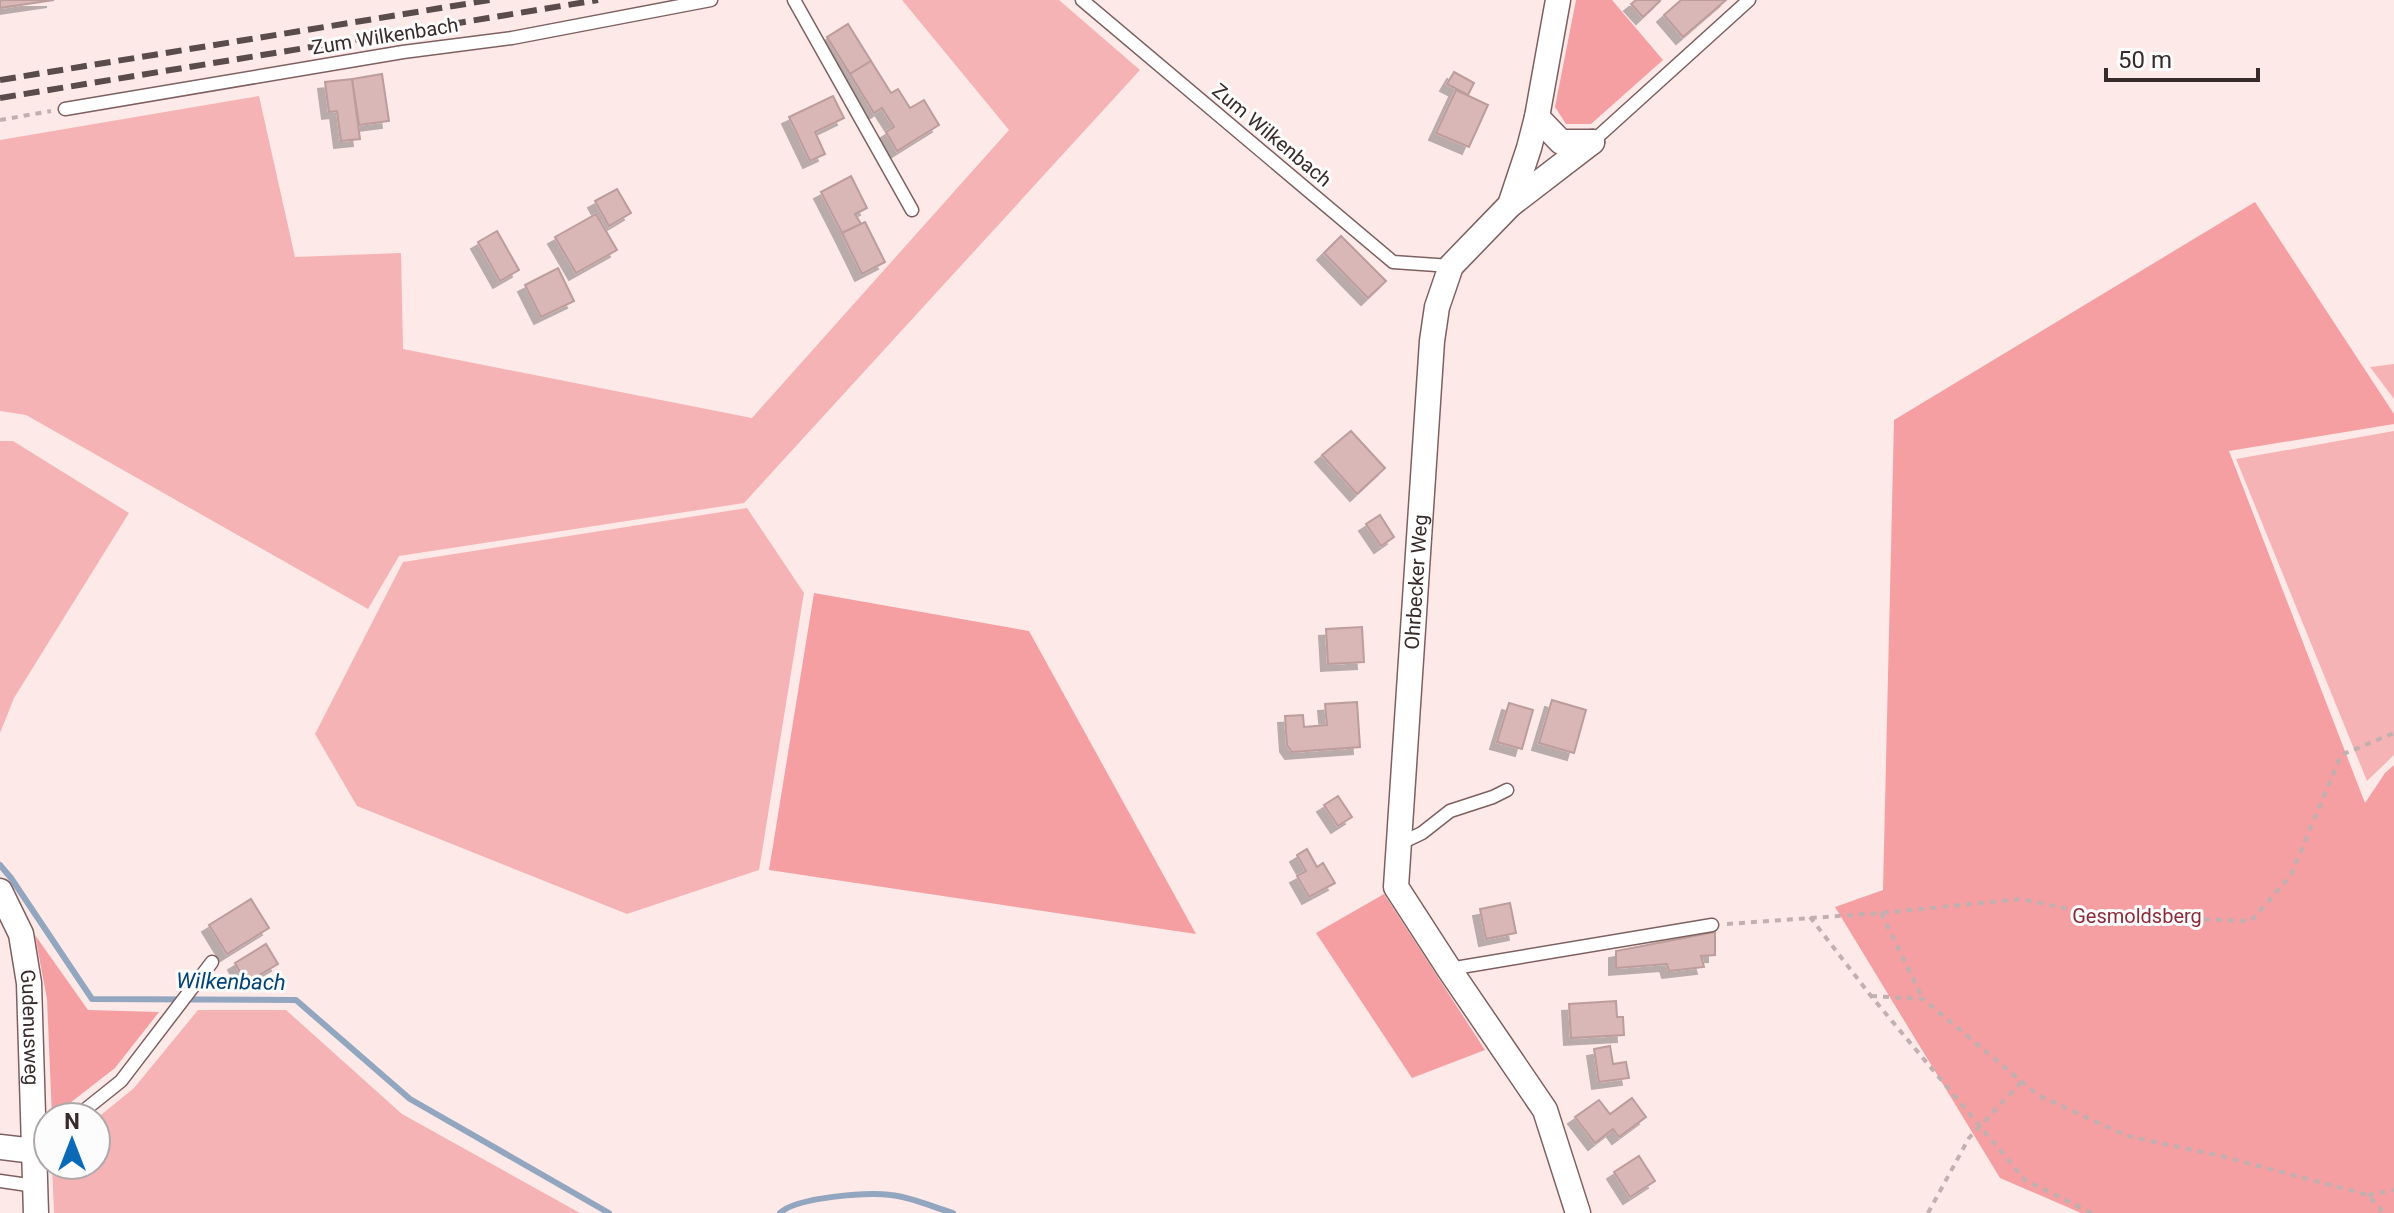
<svg xmlns="http://www.w3.org/2000/svg" width="2394" height="1213" font-family="Roboto,sans-serif">
<style>
.green{fill:#f6b3b5}
.forest{fill:#f69fa2}
.lines{fill:none;stroke-linecap:round;stroke-linejoin:round}
.stream{stroke:#92a6bf;stroke-width:6}
.building{fill:#d9b7b7;stroke:#bd9c9c;stroke-width:2;filter:url(#shadow)}
.lane-casing{stroke:#7e6060;stroke-width:15}
.street-casing{stroke:#7e6060;stroke-width:27}
.path{stroke:#c2afaf;stroke-width:4;stroke-dasharray:6 6;stroke-linecap:butt}
.lane{stroke:#fff;stroke-width:12}
.street{stroke:#fff;stroke-width:24}
.rail{stroke:#5b4c4c;stroke-width:6;stroke-dasharray:16 8;stroke-linecap:butt}
.labels{text-anchor:middle;stroke-width:6;stroke-linejoin:round;paint-order:stroke}
.street-label{font-size:20px;fill:#382b2b;stroke:#fcfcfc}
.park-label{font-size:20px;fill:#8d2a37;stroke:#fcfcfc}
.water-label{font-size:22px;font-style:italic;fill:#014277;stroke:#fcfcfc}
</style>
<defs>
<filter id="shadow"><feDropShadow dx="-7" dy="7" stdDeviation="0" flood-color="#0004"/></filter>
</defs>
<rect width="100%" height="100%" fill="#fee9e9"/>
<g class="green">
<polygon points="902,0 1059,0 1140,70 744,503 399,556 368,609 26,415 0,411 0,140 259,96 295,257 401,253 403,349 752,418 1009,130"/>
<polygon points="2394,364 2394,399 2370,367"/>
<polygon points="2394,431 2394,755 2367,781 2236,459"/>
<polygon points="0,441 13,441 129,513 14,698 0,733"/>
<polygon points="747,508 804,593 759,870 627,914 357,806 315,734 403,562"/>
<polygon points="198,1010 286,1010 402,1114 580,1213 54,1213 52,1165 96,1165 96,1119 134,1088"/>
</g>
<g class="forest">
<polygon points="1576,0 1612,0 1663,60 1591,124 1566,124 1555,107"/>
<polygon points="2255,202 2394,414 2394,424 2229,451 2365,803 2385,773 2394,765 2394,1213 2081,1213 2000,1178 1835,907 1883,890 1894,420"/>
<polygon points="814,593 1029,631 1196,934 769,870"/>
<polygon points="1384,894 1485,1050 1412,1078 1316,933"/>
<polygon points="35,935 88,1010 159,1012 115,1068 52,1117 47,999"/>
</g>
<g class="lines">
<g class="stream">
<polyline points="0,865 11,878 92,999 296,1000 410,1099 609,1213"/>
<path d="M780 1213C797 1197 867 1192 891 1195 911 1197 933 1207 953 1213"/>
</g>
</g>
<g class="building">
<polygon points="0,0 54,0 0,8"/>
<polygon points="1636,0 1658,0 1660,1 1643,17 1631,4"/>
<polygon points="1681,0 1726,0 1683,37 1664,15"/>
<polygon points="848,24 871,61 850,74 827,37"/>
<polygon points="871,61 891,93 898,89 910,108 924,100 939,125 897,151 886,132 894,127 882,108 874,113 850,74"/>
<polygon points="1454,72 1474,83 1468,95 1447,84"/>
<polygon points="382,74 389,121 359,125 352,79"/>
<polygon points="352,79 360,139 341,141 337,111 329,112 325,82"/>
<polygon points="1456,90 1488,105 1469,147 1436,133"/>
<polygon points="833,96 844,118 815,132 825,154 810,161 789,117"/>
<polygon points="851,176 867,208 855,214 861,224 842,233 821,192"/>
<polygon points="617,189 631,213 609,226 595,201"/>
<polygon points="596,214 617,250 576,273 555,237"/>
<polygon points="865,222 885,262 862,274 842,233"/>
<polygon points="497,231 519,270 500,281 478,242"/>
<polygon points="1341,236 1386,281 1368,298 1324,253"/>
<polygon points="558,268 574,301 541,317 525,285"/>
<polygon points="1351,431 1385,468 1357,494 1322,455"/>
<polygon points="1380,515 1394,537 1381,546 1366,524"/>
<polygon points="1362,627 1364,662 1328,664 1326,629"/>
<polygon points="1552,700 1586,710 1574,753 1539,743"/>
<polygon points="1357,702 1360,747 1292,752 1287,745 1285,716 1303,715 1304,727 1327,725 1325,704"/>
<polygon points="1509,703 1533,710 1522,749 1497,742"/>
<polygon points="1338,796 1352,817 1338,826 1324,805"/>
<polygon points="1307,849 1317,867 1323,863 1335,883 1309,897 1297,876 1306,871 1297,855"/>
<polygon points="251,899 269,928 227,954 209,925"/>
<polygon points="1510,903 1516,933 1486,939 1480,909"/>
<polygon points="1715,932 1715,955 1701,956 1704,967 1669,971 1667,964 1616,968 1616,951"/>
<polygon points="266,944 278,964 246,983 235,963"/>
<polygon points="1616,1001 1617,1017 1623,1017 1624,1035 1571,1038 1569,1004"/>
<polygon points="1610,1046 1613,1064 1626,1062 1629,1078 1599,1082 1594,1049"/>
<polygon points="1632,1098 1646,1117 1619,1137 1613,1129 1595,1143 1575,1117 1599,1100 1610,1114"/>
<polygon points="1639,1156 1655,1181 1630,1197 1614,1172"/>
</g>
<g class="lines">
<defs>
<g id="lane">
<polyline points="794,0 912,210"/>
<polyline points="1082,0 1393,262 1451,266"/>
<polyline points="65,109 403,52 512,38 711,0"/>
<polyline points="1592,142 1749,0"/>
<polyline points="1399,844 1422,833 1450,811 1493,797 1507,790"/>
<polyline points="1449,969 1712,925"/>
<polyline points="76,1117 121,1081 212,962"/>
<polyline points="0,1181 35,1186"/>
</g>
<g id="street">
<polyline points="1558,0 1537,117 1561,142 1592,142"/>
<polyline points="1510,205 1529,148 1537,117"/>
<path id="s1" d="M0 891 21 934 29 983 36 1213"/>
<polyline points="0,1147 34,1151"/>
<path id="s2" d="M1578 1213 1545 1110 1449 969 1396 887 1432 341 1437 307 1451 266 1510 205 1592 142"/>
</g>
</defs>
<use href="#lane" class="lane-casing"/>
<use href="#street" class="street-casing"/>
<g class="path">
<polyline points="0,120 51,111"/>
<polyline points="1881,913 1923,999"/>
<polyline points="1810,917 1871,996 2025,1180 2092,1213"/>
<polyline points="1727,924 1881,913 2021,899 2103,916 2251,921 2291,875 2341,755 2394,733"/>
<polyline points="1871,996 1923,999 2038,1095 2127,1136 2221,1156 2368,1195 2384,1213"/>
<polyline points="2368,1195 2394,1190"/>
<polyline points="1928,1213 1969,1138 2022,1081"/>
</g>
<use href="#lane" class="lane"/>
<use href="#street" class="street"/>
<g class="rail">
<polyline points="0,80 490,0"/>
<polyline points="0,98 598,0"/>
</g>
</g>
<g class="labels">
<g class="street-label">
<text transform="translate(385 36) rotate(-9)" y="7">Zum Wilkenbach</text>
<text transform="translate(1272 135) rotate(40)" y="7">Zum Wilkenbach</text>
<text dy="7" stroke="none"><textPath href="#s2" startOffset="682">Ohrbecker Weg</textPath></text>
<text dy="7" stroke="none"><textPath href="#s1" startOffset="142">Gudenusweg</textPath></text>
</g>
<g class="park-label">
<text x="2137" y="923">Gesmoldsberg</text>
</g>
<g class="water-label">
<text transform="translate(231 981) rotate(1)" y="8">Wilkenbach</text>
</g>
</g>
<g transform="translate(72 1141)"><circle r="38" fill="#fcfcfc" stroke="#aea8a8" stroke-width="2"/>
<path d="M0-6L14 30L0 20L-14 30Z" fill="#0b6ab7"/>
<text y="-12" font-size="22" font-weight="bold" text-anchor="middle" fill="#382b2b">N</text>
</g>
<path d="M2106 68v12h152v-12" fill="none" stroke="#382b2b" stroke-width="4"/>
<text x="2118" y="68" font-size="24" fill="#382b2b" stroke="#fcfcfc" stroke-width="6" paint-order="stroke">50 m</text>
</svg>
